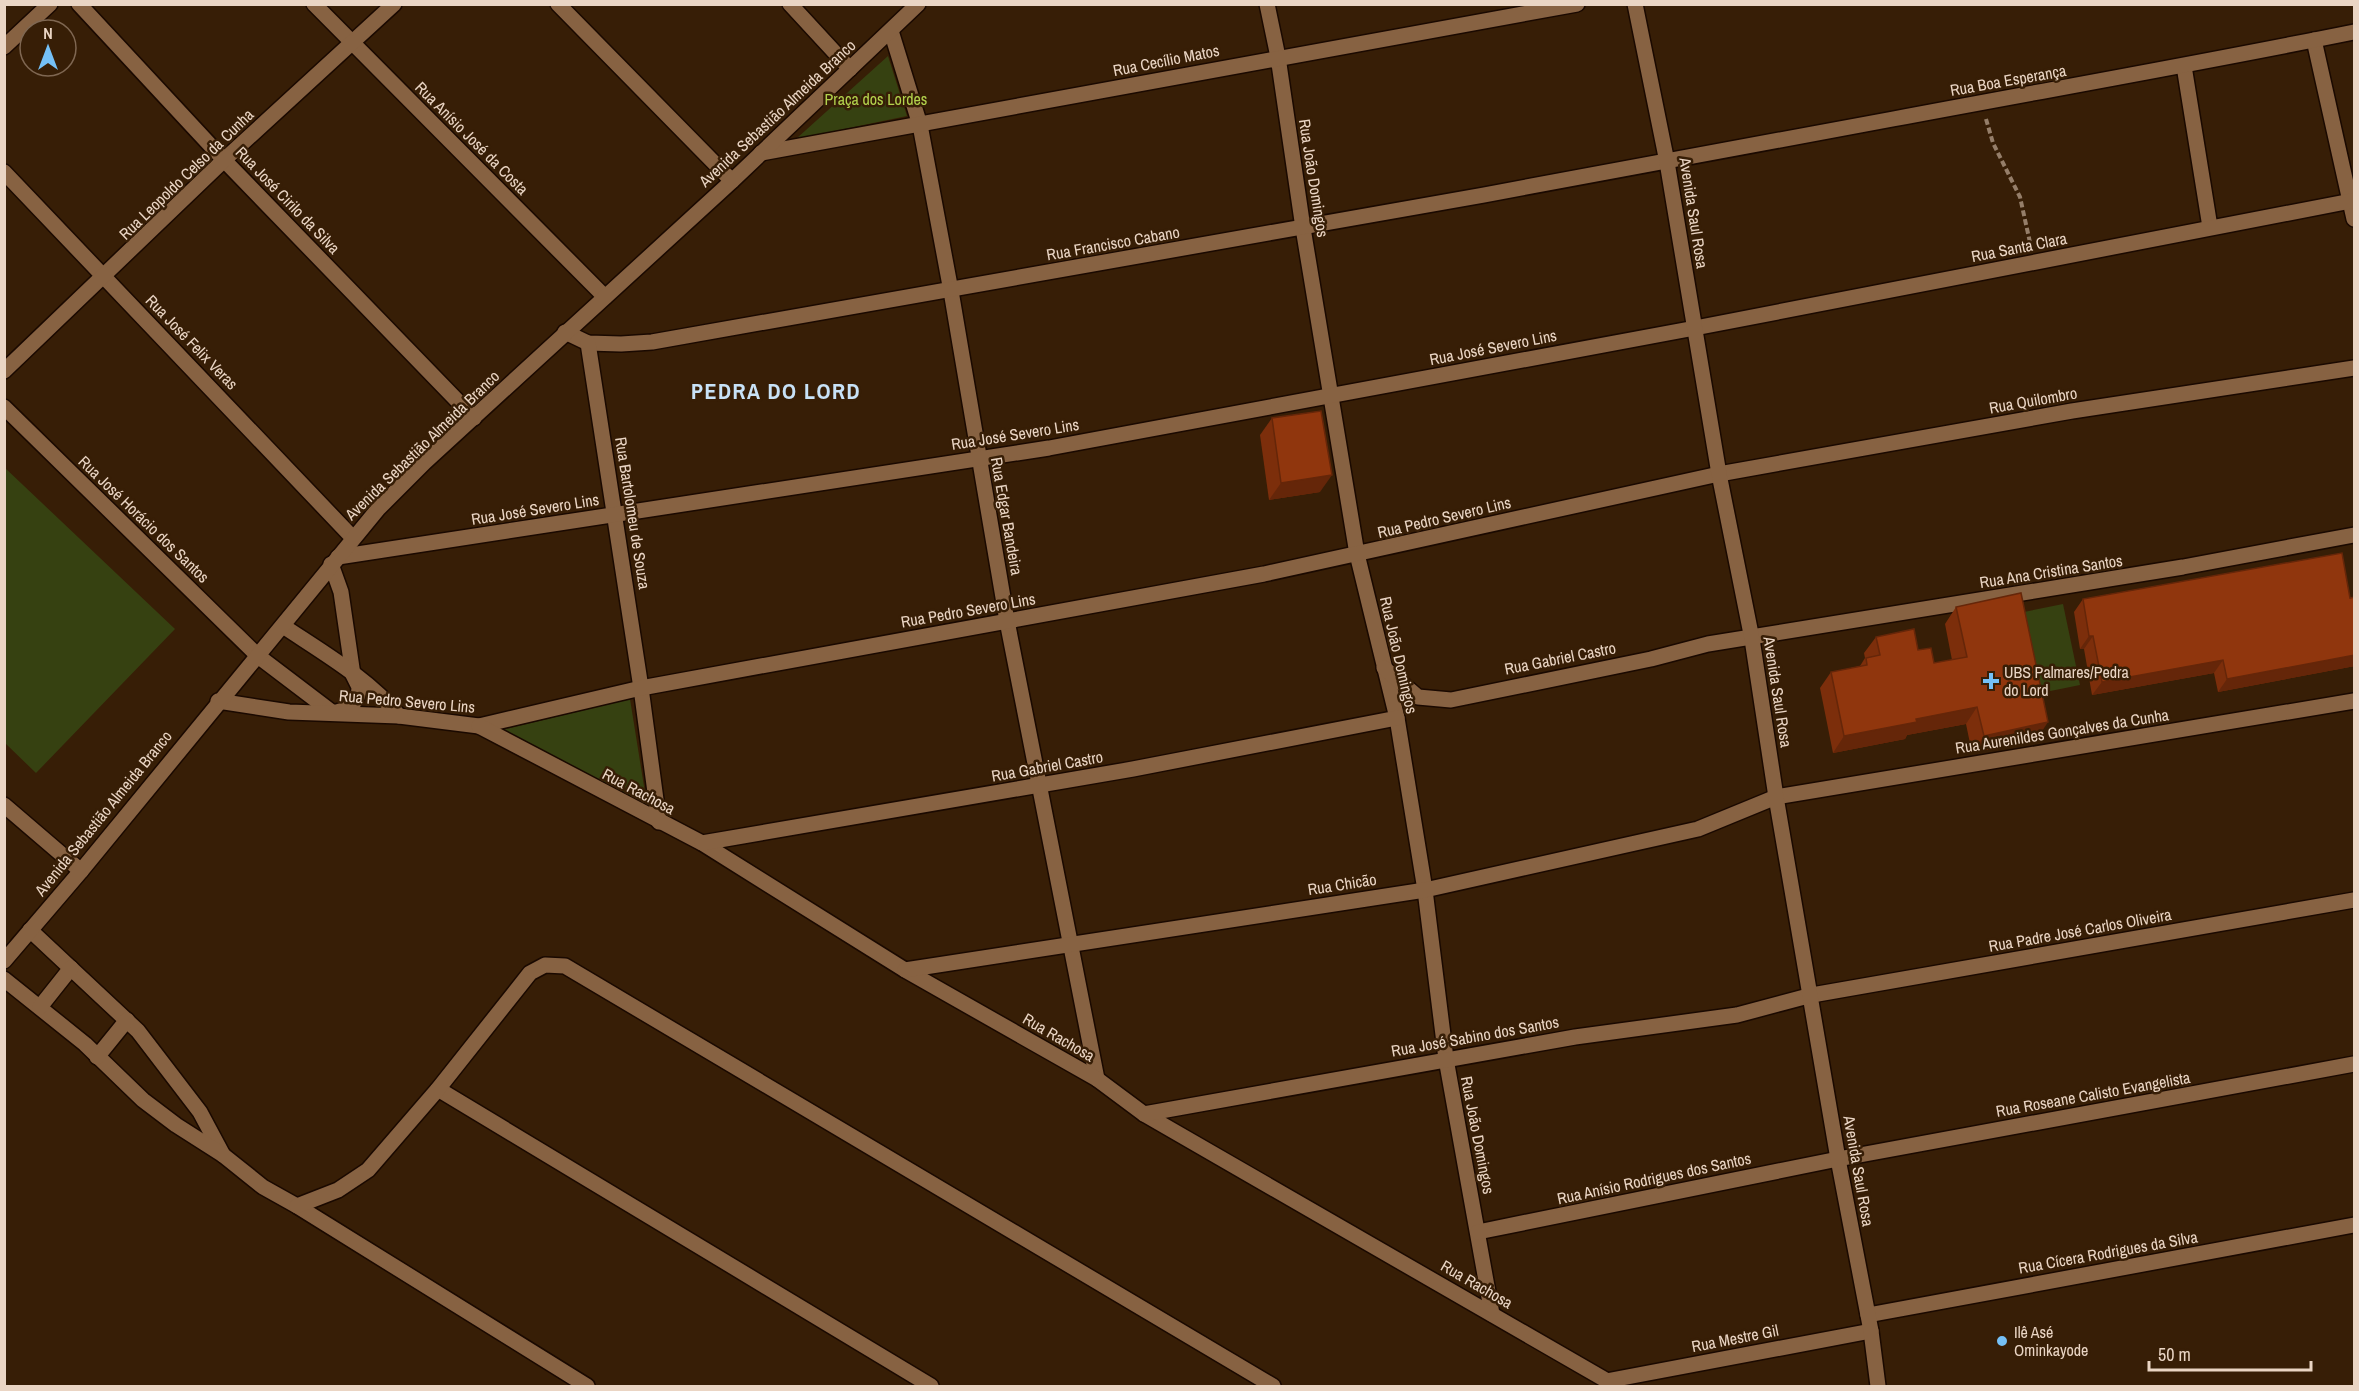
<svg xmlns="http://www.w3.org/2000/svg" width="2359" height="1391" font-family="'Archivo Narrow',sans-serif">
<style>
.green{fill:#364111}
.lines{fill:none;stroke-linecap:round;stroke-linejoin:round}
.minor-casing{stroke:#1a0900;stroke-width:18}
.tertiary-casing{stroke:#1a0900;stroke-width:18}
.path{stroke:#957e69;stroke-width:4;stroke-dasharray:6 3;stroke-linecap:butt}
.minor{stroke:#876242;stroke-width:15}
.tertiary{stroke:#876242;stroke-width:15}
.wall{fill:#7c2e0b}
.shaded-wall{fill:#652609}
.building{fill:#90360d;stroke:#652609;stroke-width:1.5}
.poi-dot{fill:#75c0f6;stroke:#371e06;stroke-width:2}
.labels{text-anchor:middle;stroke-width:5;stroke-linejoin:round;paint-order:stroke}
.street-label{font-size:16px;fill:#ead5c4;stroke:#371e06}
.park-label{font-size:16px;fill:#b3d24d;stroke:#371e06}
.poi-label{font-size:16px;fill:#ead5c4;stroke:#371e06;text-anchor:start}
.district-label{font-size:22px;font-weight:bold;letter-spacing:1.5px;fill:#c8e2f7;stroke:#371e06}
</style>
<rect width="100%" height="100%" fill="#371e06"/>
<g class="green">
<polygon points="888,56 907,116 796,139"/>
<polygon points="4,467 175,629 36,773 5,743"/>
<polygon points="2063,604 2080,685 2031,695 2014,614"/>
<polygon points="630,699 647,805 502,730"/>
</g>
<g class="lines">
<defs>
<g id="minor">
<polyline points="79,4 224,160 474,418"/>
<polyline points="314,4 605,297"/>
<polyline points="558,4 732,181"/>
<polyline points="790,4 850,69"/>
<polyline points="1267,4 1278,57 1303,228 1357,554 1397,718 1425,890 1446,1059 1492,1314"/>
<polyline points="891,31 920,125 951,291 1007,621 1097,1079"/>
<polyline points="2314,40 2354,219"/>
<polyline points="4,47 50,4"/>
<polyline points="2184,66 2210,227"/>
<polyline points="761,153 1577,4"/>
<polyline points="4,172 353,538"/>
<path d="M565 332 588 343 621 344 652 342C1066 271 1480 197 1893 119 2047 90 2201 63 2354 32"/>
<polyline points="588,343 641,688 659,822"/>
<polyline points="4,371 224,160 394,4"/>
<path d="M4 407 258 656 333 713C348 709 359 704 359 687L353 675 341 592 331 564"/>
<polyline points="338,557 1049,448 1695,328 2351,201"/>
<path d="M283 626C322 652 369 679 399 716"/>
<polyline points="1384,668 1418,697 1451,700 1651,659 1708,644 2183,567 2354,535"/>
<polyline points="218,701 289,712 399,716 479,726 641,688 1264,574 1719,474 2072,411 2354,368"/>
<polyline points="479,726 702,843 905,970 1097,1079 1144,1114 1616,1386"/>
<polyline points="4,805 81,871"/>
<polyline points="702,843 1133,769 1397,718"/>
<polyline points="30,930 138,1031 200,1112 223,1155"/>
<polyline points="905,970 1425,890 1698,829 1776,797 2354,701"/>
<polyline points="4,979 85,1044 143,1100 176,1125 223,1155 263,1187 297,1206 587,1386"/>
<polyline points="40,1007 71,968"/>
<polyline points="97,1057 127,1020"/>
<polyline points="438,1089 931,1386"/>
<polyline points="1144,1114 1575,1037 1737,1015 1812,995 2354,900"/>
<polyline points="297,1206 338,1190 368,1170 438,1089 530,973 545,965 565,966 1273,1386"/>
<polyline points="1478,1232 1838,1159 2354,1064"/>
<polyline points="1868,1315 2354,1225"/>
<polyline points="1606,1381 1871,1331"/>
</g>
<g id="tertiary">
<polyline points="1635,4 1667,162 1719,474 1752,639 1776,797 1838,1159 1871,1331 1878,1386"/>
<polyline points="4,961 81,871 378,509 425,462 732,181 918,4"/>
</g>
</defs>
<use href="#minor" class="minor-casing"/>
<use href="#tertiary" class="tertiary-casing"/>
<polyline class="path" points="1986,119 1993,143 2020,197 2031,247"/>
<use href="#minor" class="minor"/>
<use href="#tertiary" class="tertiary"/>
</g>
<g class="wall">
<polygon points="1272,418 1320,492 1269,500 1260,435"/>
<polygon points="2355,597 2355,666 2218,692 2214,673 2092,695 2084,649 2080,649 2074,612 2083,599"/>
<polygon points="1956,607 2037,739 1972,753 1966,724 1907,735 1905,739 1833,753 1820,688 1831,672 1860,666 1865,658 1864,653 1876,637 1918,650 1934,663 1952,660 1945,624"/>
</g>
<g class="shaded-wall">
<polygon points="1332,475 1320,492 1269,500 1281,483"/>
<polygon points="2089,636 2093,636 2084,649 2080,649"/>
<polygon points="2355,655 2355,666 2218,692 2227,679"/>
<polygon points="2223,660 2214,673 2092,695 2102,682"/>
<polygon points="1977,707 1966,724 1907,735 1905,739 1833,753 1844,736 1916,719"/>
<polygon points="2048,722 2037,739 1972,753 1984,736"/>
</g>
<g class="building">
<polygon points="1321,411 1332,475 1281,483 1272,418"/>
<polygon points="2342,553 2350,598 2355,597 2355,655 2227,679 2223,660 2102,682 2093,636 2089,636 2083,599"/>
<polygon points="2021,593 2048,722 1984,736 1977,707 1916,719 1917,722 1844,736 1831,672 1867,665 1866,658 1880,655 1876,637 1914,629 1918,650 1931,648 1934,663 1967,657 1956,607"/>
</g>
<g class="poi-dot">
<path d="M1988 672h6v6h6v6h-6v6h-6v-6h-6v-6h6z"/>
<circle cx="2002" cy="1341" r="6"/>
</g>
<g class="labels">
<g class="street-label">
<text transform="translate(1166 60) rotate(-11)" y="6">Rua Cecílio Matos</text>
<text transform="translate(2008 80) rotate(-10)" y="6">Rua Boa Esperança</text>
<text transform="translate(777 113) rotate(-43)" y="6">Avenida Sebastião Almeida Branco</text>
<text transform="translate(472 138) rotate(45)" y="6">Rua Anísio José da Costa</text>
<text transform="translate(186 174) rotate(-44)" y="6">Rua Leopoldo Celso da Cunha</text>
<text transform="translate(1314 178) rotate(81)" y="6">Rua João Domingos</text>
<text transform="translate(288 200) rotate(46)" y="6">Rua José Cirilo da Silva</text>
<text transform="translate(1694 213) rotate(81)" y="6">Avenida Saul Rosa</text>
<text transform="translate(1113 243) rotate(-10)" y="6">Rua Francisco Cabano</text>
<text transform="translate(2019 247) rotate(-11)" y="6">Rua Santa Clara</text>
<text transform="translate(192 342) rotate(46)" y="6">Rua José Felix Veras</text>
<text transform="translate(1493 347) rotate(-11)" y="6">Rua José Severo Lins</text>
<text transform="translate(2033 400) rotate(-10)" y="6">Rua Quilombro</text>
<text transform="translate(1015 434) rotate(-9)" y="6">Rua José Severo Lins</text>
<text transform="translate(422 445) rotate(-44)" y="6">Avenida Sebastião Almeida Branco</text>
<text transform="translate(535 509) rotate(-9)" y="6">Rua José Severo Lins</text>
<text transform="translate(633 513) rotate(81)" y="6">Rua Bartolomeu de Souza</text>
<text transform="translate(1007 516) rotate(80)" y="6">Rua Edgar Bandeira</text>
<text transform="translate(1444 517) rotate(-13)" y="6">Rua Pedro Severo Lins</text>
<text transform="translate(144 519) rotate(44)" y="6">Rua José Horácio dos Santos</text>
<text transform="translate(2051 571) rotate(-9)" y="6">Rua Ana Cristina Santos</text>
<text transform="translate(968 610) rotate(-10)" y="6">Rua Pedro Severo Lins</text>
<text transform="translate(1399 655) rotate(77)" y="6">Rua João Domingos</text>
<text transform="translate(1560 658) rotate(-11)" y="6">Rua Gabriel Castro</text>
<text transform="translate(1778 692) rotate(81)" y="6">Avenida Saul Rosa</text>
<text transform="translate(407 701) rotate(5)" y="6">Rua Pedro Severo Lins</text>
<text transform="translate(2062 731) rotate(-9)" y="6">Rua Aurenildes Gonçalves da Cunha</text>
<text transform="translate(1047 766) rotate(-10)" y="6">Rua Gabriel Castro</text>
<text transform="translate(639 791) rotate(28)" y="6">Rua Rachosa</text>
<text transform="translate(103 813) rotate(-51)" y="6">Avenida Sebastião Almeida Branco</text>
<text transform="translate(1342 884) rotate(-9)" y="6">Rua Chicão</text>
<text transform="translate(2080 930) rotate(-10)" y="6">Rua Padre José Carlos Oliveira</text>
<text transform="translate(1475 1036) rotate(-10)" y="6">Rua José Sabino dos Santos</text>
<text transform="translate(1059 1037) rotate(30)" y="6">Rua Rachosa</text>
<text transform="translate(2093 1094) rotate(-10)" y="6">Rua Roseane Calisto Evangelista</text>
<text transform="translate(1478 1135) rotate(79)" y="6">Rua João Domingos</text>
<text transform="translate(1859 1171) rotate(80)" y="6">Avenida Saul Rosa</text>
<text transform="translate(1654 1178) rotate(-12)" y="6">Rua Anísio Rodrigues dos Santos</text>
<text transform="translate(2108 1252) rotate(-10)" y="6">Rua Cícera Rodrigues da Silva</text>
<text transform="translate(1477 1284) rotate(30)" y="6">Rua Rachosa</text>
<text transform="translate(1735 1338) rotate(-11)" y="6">Rua Mestre Gil</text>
</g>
<g class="park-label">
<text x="876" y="105">Praça dos Lordes</text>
</g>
<g class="poi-label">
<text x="2004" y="678">UBS Palmares/Pedra<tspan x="2004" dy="18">do Lord</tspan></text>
<text x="2014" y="1338">Ilê Asé<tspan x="2014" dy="18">Ominkayode</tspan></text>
</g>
<g class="district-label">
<text x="776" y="399">PEDRA DO LORD</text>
</g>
</g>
<rect width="2359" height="1391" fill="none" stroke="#ead5c4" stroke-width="12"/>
<g transform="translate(48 48)"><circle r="28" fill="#371e06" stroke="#7f6752" stroke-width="1.5"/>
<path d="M0-4.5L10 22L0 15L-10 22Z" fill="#75c0f6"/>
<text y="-9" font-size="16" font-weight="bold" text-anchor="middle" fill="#ead5c4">N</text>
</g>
<path d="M2149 1361v9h162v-9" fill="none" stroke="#ead5c4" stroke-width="3"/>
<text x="2158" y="1361" font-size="18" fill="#ead5c4" stroke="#371e06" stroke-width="4.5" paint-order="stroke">50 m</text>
</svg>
